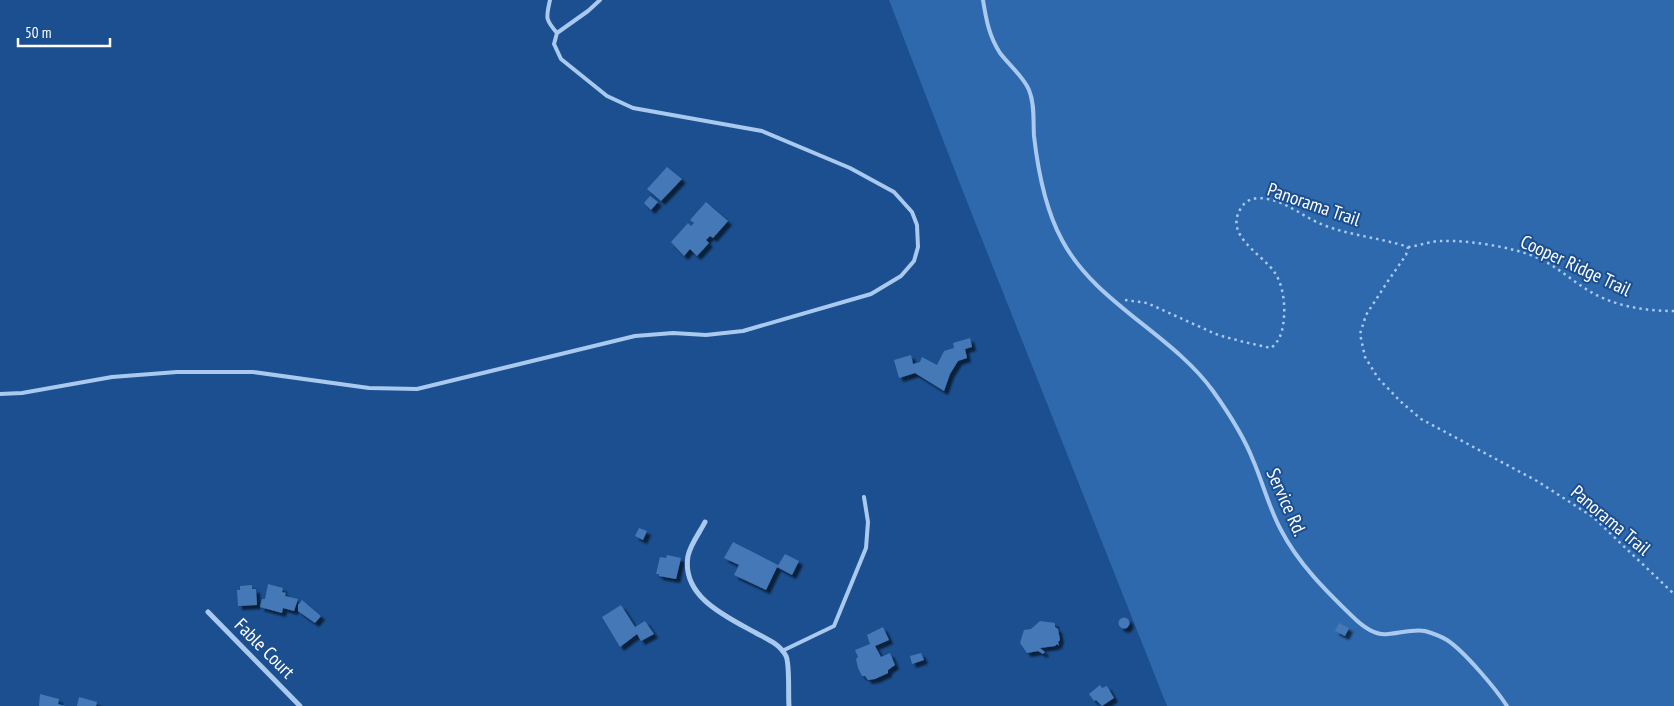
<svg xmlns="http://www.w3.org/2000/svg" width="1674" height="706" font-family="'PT Sans Narrow',sans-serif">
	<defs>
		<filter id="shadow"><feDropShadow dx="4" dy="4" stdDeviation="1" flood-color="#0009"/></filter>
	</defs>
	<rect width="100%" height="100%" fill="#1b4f8f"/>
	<path fill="#2e69ad" d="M 889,0 L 1674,0 L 1674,706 L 1167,706 L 960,184 Z"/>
	<path fill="#4478b7" filter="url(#shadow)" d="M 667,167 L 682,179 L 661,201 L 647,189 Z
		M 650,196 L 658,202 L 651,210 L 644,203 Z
		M 706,202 L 728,221 L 713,238 L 710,236 L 706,240 L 709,243 L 697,256 L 690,249 L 684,256 L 671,242 L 688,223 L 691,226 L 694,223 L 690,220 Z
		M 970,338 L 972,347 L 965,349 L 967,358 L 958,361 L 950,374 L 944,391 L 915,373 L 899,378 L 894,360 L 911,355 L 913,364 L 920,362 L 922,357 L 937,365 L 944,351 L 954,348 L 953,343 Z
		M 639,528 L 647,531 L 643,540 L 635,536 Z
		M 733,542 L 778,565 L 766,590 L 734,575 L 739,565 L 724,558 Z
		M 785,554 L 799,561 L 792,575 L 777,567 Z
		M 667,555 L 681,558 L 676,579 L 659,576 L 659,574 L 656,574 L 660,557 L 666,558 Z
		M 268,584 L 283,588 L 282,592 L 286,593 L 285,596 L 298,599 L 294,611 L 283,608 L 282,613 L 260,607 L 262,599 L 265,599 Z
		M 252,585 L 252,589 L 256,589 L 257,605 L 238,606 L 237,590 L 240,590 L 240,586 Z
		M 302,600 L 321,616 L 315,623 L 298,611 L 298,605 Z
		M 621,605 L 635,627 L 645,621 L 654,634 L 641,641 L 637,634 L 620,647 L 602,617 Z
		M1118.5 623a5.5 5.5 0 1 1 11 0a5.5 5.5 0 1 1-11 0Z
		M 1040,621 L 1055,623 L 1055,627 L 1058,629 L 1060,640 L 1058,642 L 1059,646 L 1057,644 L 1055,646 L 1040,648 L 1045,652 L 1043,654 L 1038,651 L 1027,653 L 1020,643 L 1024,630 L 1031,629 Z
		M 1339,623 L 1349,628 L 1345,636 L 1335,631 Z
		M 883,627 L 889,640 L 875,646 L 881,657 L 890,653 L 895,665 L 888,670 L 888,673 L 875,679 L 868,680 L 865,676 L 862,676 L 858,668 L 856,659 L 858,657 L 855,650 L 870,644 L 867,635 Z
		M 921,653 L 924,660 L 912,664 L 910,656 Z
		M 1100,685 L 1102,688 L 1107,686 L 1114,698 L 1102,706 L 1096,700 L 1094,701 L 1089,694 Z
		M 40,694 L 59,699 L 58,704 L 65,706 L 39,706 Z
		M 79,697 L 97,702 L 96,706 L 77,706 Z"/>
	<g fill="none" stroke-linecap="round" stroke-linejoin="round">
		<path stroke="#a9c9ee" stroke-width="2.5" stroke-dasharray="2.5 4" stroke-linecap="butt" d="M 1408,247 C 1419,246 1430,241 1441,241 C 1469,240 1513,247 1538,258 C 1556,266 1570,279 1586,289 C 1612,306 1644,311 1674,311
			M 1125,300 L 1147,303 L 1218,335 L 1244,342 L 1271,348 C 1281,340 1283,329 1284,317 C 1285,303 1283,285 1275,273 C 1263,254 1223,236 1241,208 C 1247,198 1257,197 1268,199 C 1289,203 1306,219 1326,226 C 1353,236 1381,238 1408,247 L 1406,255 L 1388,281 L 1366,315 L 1360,334 L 1365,357 L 1378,378 L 1400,401 L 1421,419 L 1537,481 L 1593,517 L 1674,594"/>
		<path stroke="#a9c9ee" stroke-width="4" d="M 983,0 C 986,19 989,36 1000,53 C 1009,65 1023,76 1029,90 C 1035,104 1033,121 1034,136 C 1038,171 1045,209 1062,240 C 1095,303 1172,334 1213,391 C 1228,412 1244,437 1253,460 C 1263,483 1269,508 1281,530 C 1298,563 1325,590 1352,616 C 1361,625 1375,636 1388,634 C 1401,633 1413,629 1425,631 C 1432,633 1442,637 1447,640 C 1464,651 1496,689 1507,706
			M 557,33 L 588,11 L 600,0
			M 0,394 L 22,393 L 112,377 L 177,372 L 253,372 L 369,388 L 417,389 L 635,336 L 673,333 L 706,335 L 743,331 L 871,294 L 901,276 L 914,261 L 918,247 L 917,225 L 912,212 L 894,192 L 850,168 L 762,131 L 633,108 L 607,96 L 561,59 L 554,44 L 557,33 C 545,19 546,18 550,0
			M 782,651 L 834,626 L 866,548 L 868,522 L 864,497"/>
		<path stroke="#a9c9ee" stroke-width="5" d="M 705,522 C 700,532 690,545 688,556 C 681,597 727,617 756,633 C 767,639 780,644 786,656 C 790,664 788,696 789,706
			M 208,612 L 300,706"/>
	</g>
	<g text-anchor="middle" stroke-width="4" stroke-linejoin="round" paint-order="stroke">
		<g font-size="19" fill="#fff" stroke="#1b4f8f">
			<text transform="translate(1314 204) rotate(19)" y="7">Panorama Trail</text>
			<text transform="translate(1576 265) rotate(25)" y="7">Cooper Ridge Trail</text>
			<text transform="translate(1287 502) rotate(66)" y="7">Service Rd.</text>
			<text transform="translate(1611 520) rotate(40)" y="7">Panorama Trail</text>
			<text transform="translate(265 648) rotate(45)" y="7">Fable Court</text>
		</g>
	</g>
	<path d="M18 38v8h92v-8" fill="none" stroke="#ffffff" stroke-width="2.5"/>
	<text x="25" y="38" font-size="15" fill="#ffffff" stroke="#1b4f8f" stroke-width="4" paint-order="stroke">50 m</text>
</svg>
